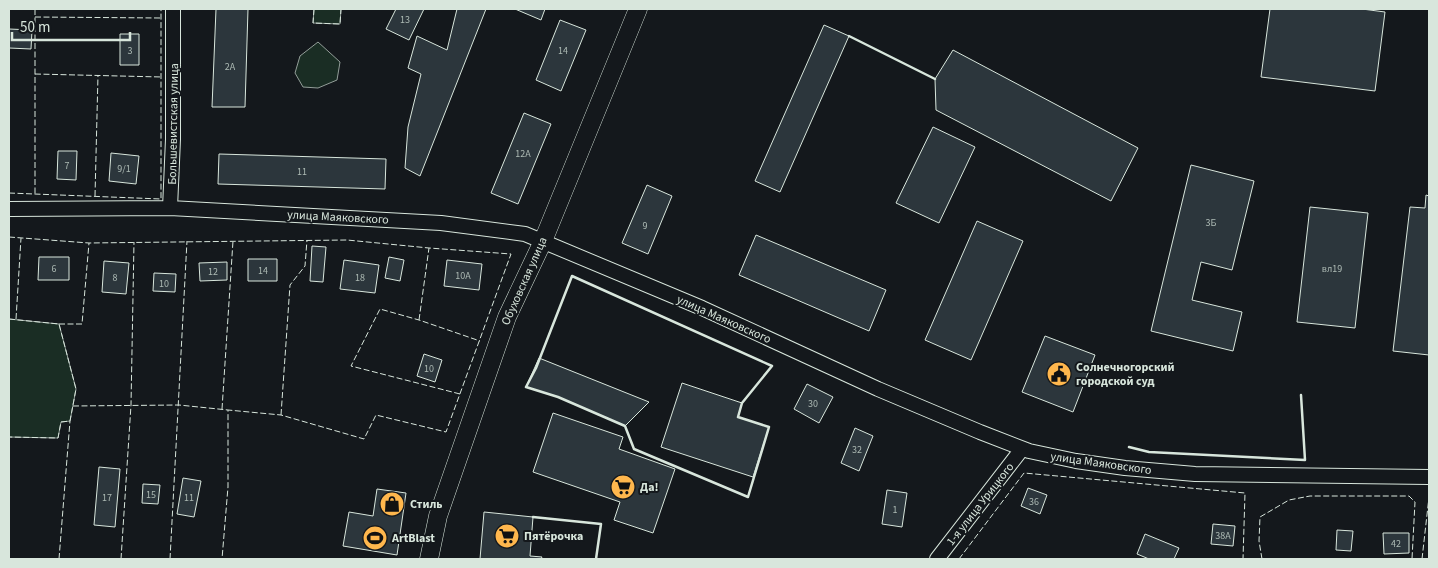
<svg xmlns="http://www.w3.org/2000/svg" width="1438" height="568" font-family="'Source Sans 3',sans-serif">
	<rect width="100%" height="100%" fill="#14181c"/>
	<path fill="#1a2d24" stroke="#939e99" d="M 314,9 L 341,9 L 340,24 L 313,23 Z
		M 318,42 L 340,62 L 337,80 L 318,88 L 303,87 L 295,73 L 300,56 Z
		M 9,319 L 59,324 L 76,389 L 70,421 L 61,422 L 58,438 L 9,437 Z"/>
	<path fill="#2c363c" stroke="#d8e6dc" d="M 216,9 L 248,9 L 245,107 L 212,107 Z
		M 396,9 L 424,9 L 409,40 L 386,29 Z
		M 457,9 L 486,9 L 420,176 L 405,168 L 408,127 L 421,74 L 408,68 L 417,36 L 447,50 Z
		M 515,9 L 545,9 L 541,20 Z
		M 1270,9 L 1362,9 L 1385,12 L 1375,91 L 1261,77 Z
		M 560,20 L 586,30 L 561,91 L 536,80 Z
		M 824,25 L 849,36 L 780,192 L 755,181 Z
		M 9,29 L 32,30 L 31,49 L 9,48 Z
		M 120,34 L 139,34 L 139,65 L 120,65 Z
		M 953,50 L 1138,148 L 1111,201 L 936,110 L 935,79 Z
		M 524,113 L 551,124 L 518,204 L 491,193 Z
		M 933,127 L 975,147 L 939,223 L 896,203 Z
		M 58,151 L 77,151 L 76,180 L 57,179 Z
		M 111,153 L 139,156 L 136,184 L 109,181 Z
		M 219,154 L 386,159 L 385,189 L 218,184 Z
		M 1191,165 L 1254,181 L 1232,270 L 1201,262 L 1192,300 L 1242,312 L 1233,351 L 1151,331 Z
		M 647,185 L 672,196 L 648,254 L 622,243 Z
		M 1426,195 L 1429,196 L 1429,355 L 1393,351 L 1410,207 L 1425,208 Z
		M 1310,207 L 1368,213 L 1355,328 L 1297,322 Z
		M 977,221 L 1023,241 L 971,360 L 925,340 Z
		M 756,235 L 886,290 L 869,331 L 739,275 Z
		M 312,246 L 326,247 L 323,282 L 310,281 Z
		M 39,257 L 69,257 L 69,280 L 38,280 Z
		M 389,257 L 404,260 L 400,281 L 385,278 Z
		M 248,259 L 277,259 L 277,281 L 248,281 Z
		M 344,260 L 379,265 L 375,293 L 340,289 Z
		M 447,260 L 482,264 L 479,290 L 444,286 Z
		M 104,261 L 129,263 L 126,294 L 102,292 Z
		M 227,262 L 227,280 L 200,281 L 199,263 Z
		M 154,273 L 176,274 L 175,292 L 153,291 Z
		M 1045,336 L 1095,355 L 1073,412 L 1022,392 Z
		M 424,354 L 442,360 L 435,382 L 417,376 Z
		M 539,358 L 649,402 L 625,426 L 558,397 L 526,387 Z
		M 682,383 L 742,403 L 738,417 L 769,427 L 753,477 L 661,447 Z
		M 807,384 L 833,397 L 819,423 L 794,409 Z
		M 553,413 L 623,437 L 619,449 L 675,469 L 653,533 L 614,520 L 620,502 L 533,472 Z
		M 855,428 L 873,436 L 859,471 L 841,463 Z
		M 99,467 L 120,469 L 115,527 L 94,525 Z
		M 183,478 L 201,481 L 194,517 L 177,514 Z
		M 143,484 L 160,485 L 158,504 L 142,503 Z
		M 1028,488 L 1047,495 L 1040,514 L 1021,506 Z
		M 377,489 L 406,493 L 397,555 L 343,546 L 349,512 L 373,516 Z
		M 887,490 L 907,493 L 902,527 L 882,524 Z
		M 484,512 L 533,517 L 530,556 L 542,557 L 541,559 L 480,559 Z
		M 1213,524 L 1235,526 L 1233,546 L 1211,544 Z
		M 1337,530 L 1353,531 L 1351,551 L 1336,550 Z
		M 1383,533 L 1409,533 L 1409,553 L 1384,554 Z
		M 1145,534 L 1179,548 L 1174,559 L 1149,559 L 1137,554 Z"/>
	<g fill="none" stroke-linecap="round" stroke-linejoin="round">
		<defs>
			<path id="minor" d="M 170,208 L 173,139 L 173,9
				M 9,209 L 170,208 L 441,223 L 525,234 L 702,308 L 878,389 L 980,432 L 1029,451 L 1076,461 L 1125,468 L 1195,474 L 1429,477
				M 937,559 L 1022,449"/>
			<path id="tertiary" d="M 429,559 L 438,516 L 507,317 L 543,241 L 638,9"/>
		</defs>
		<use href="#minor" stroke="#d8e6dc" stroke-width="16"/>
		<use href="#tertiary" stroke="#d8e6dc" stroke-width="19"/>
		<use href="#minor" stroke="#14181c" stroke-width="14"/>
		<use href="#tertiary" stroke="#14181c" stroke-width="18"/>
		<path stroke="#d8e6dc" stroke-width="1" stroke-dasharray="6 2.5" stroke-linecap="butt" d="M 35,9 L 35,194
			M 314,9 L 313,23 L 340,24 L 341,9
			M 35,17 L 161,18
			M 35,74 L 162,77
			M 9,193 L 161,199 L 161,9
			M 95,196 L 98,75
			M 9,237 L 89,243 L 347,240 L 429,248 L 511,254 L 446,432 L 376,415 L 364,439 L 281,415 L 228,410 L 228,487 L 222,559
			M 9,319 L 59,324 L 76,389 L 70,421 L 61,422 L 58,438 L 9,437
			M 16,319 L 21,238
			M 419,320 L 429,248
			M 59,324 L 82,324 L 89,243
			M 460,394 L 351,366 L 380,309 L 419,320 L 480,341
			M 73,406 L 179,405 L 228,410
			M 222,409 L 233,241
			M 281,415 L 290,285 L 305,266 L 307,240
			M 59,559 L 70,421
			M 121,559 L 131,405 L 134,242
			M 170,559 L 187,241
			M 959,559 L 1024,473 L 1245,493 L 1243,559
			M 1262,559 L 1259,541 L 1260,517 L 1289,500 L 1310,496 L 1409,496 L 1415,502 L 1412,559
			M 1422,559 L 1429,497"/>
		<path stroke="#d8e6dc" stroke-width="2.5" d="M 849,36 L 935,79
			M 572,276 L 772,366 L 742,403 L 738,417 L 769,427 L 748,497 L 634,449 L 625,426 L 558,397 L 526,387 L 536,368 Z
			M 1129,447 L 1149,452 L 1305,460 L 1301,395
			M 533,517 L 601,524 L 596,559"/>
	</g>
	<defs>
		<symbol id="civic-disc" viewBox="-11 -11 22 22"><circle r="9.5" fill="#ffb74d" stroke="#14181c"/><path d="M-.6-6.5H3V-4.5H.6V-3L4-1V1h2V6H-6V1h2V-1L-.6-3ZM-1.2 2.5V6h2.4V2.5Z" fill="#111"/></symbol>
		<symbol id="supermarket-disc" viewBox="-11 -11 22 22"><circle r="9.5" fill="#ffb74d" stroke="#14181c"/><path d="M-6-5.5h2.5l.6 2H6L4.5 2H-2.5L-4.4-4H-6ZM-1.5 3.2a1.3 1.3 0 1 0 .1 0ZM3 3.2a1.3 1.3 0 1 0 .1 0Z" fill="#111"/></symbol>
		<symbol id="shop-disc" viewBox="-11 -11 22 22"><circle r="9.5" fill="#ffb74d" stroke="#14181c"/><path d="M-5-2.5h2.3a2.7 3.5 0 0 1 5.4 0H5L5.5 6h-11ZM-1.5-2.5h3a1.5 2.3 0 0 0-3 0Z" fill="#111"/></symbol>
		<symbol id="stadium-disc" viewBox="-11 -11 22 22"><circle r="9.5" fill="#ffb74d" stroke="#14181c"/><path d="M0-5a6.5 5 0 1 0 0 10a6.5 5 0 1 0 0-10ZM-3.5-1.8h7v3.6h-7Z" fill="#111"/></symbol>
	</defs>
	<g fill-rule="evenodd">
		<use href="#civic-disc" x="1045" y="360" width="28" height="28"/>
		<use href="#supermarket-disc" x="609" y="473" width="28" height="28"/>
		<use href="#shop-disc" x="378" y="490" width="28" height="28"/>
		<use href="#supermarket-disc" x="493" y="522" width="28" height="28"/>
		<use href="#stadium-disc" x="361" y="524" width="28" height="28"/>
	</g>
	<g text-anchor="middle" stroke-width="4" stroke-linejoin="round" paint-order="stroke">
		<g font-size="10" fill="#adbab4">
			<text x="405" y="23">13</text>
			<text x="130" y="54">3</text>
			<text x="563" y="54">14</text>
			<text x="230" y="70">2А</text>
			<text x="523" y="157">12А</text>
			<text x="67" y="169">7</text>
			<text x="124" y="172">9/1</text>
			<text x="302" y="175">11</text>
			<text x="1211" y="226">3Б</text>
			<text x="645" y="229">9</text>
			<text x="54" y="272">6</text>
			<text x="1332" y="272">вл19</text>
			<text x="263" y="274">14</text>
			<text x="213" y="275">12</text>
			<text x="463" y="279">10А</text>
			<text x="115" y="281">8</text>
			<text x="360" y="281">18</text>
			<text x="164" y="287">10</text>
			<text x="429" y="372">10</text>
			<text x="813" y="407">30</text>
			<text x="857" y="453">32</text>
			<text x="151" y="498">15</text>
			<text x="107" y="501">17</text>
			<text x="189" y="501">11</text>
			<text x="1034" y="505">36</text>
			<text x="895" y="513">1</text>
			<text x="1223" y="539">38А</text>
			<text x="1396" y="547">42</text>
		</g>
		<g font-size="12" fill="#d8e6dc" stroke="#14181c">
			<text transform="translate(173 124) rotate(-89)" y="4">Большевистская улица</text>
			<text transform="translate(338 217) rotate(3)" y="4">улица Маяковского</text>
			<text transform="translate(524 281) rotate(-66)" y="4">Обуховская улица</text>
			<text transform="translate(724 319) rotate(24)" y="4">улица Маяковского</text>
			<text transform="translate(1101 463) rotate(8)" y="4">улица Маяковского</text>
			<text transform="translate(980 504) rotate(-52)" y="4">1-я улица Урицкого</text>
		</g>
		<g font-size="12" font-weight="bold" fill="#d8e6dc" stroke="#14181c" text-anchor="start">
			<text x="1076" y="371">Солнечногорский<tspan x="1076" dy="14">городской суд</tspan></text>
			<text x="640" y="491">Да!</text>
			<text x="410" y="508">Стиль</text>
			<text x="524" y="540">Пятёрочка</text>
			<text x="392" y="542">ArtBlast</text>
		</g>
	</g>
	<rect width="1438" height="568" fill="none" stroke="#d8e6dc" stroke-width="20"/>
	<path d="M12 32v8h118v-8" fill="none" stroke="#d8e6dc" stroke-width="2.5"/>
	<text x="20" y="32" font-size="15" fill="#d8e6dc" stroke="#14181c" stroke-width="4" paint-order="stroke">50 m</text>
</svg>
